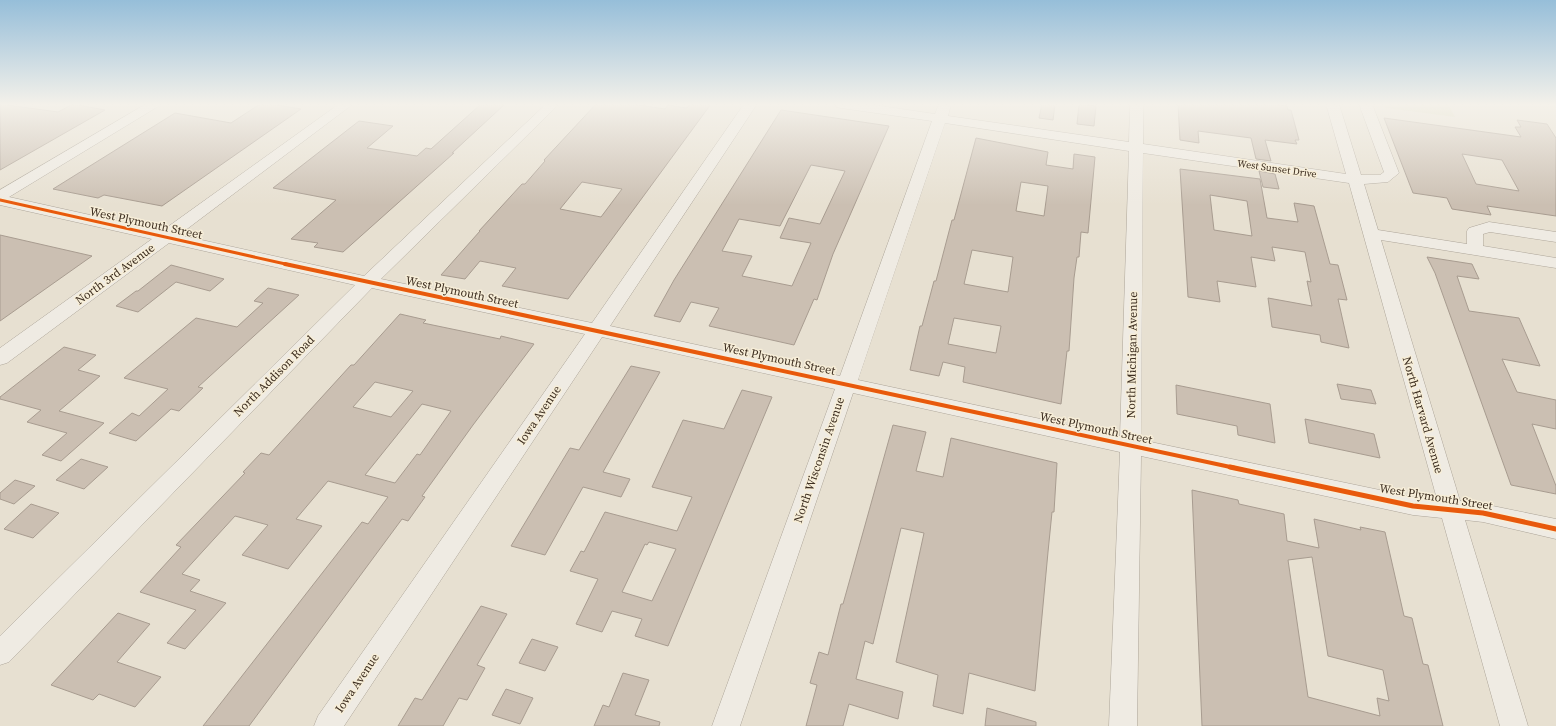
<svg xmlns="http://www.w3.org/2000/svg" width="1556" height="726" font-family="'Source Serif 4',serif">
	<rect width="100%" height="100%" fill="#e7e0d1"/>
	<path fill="#d6d7b3" d="M 1384,104 L 1448,104 L 1455,117 L 1386,108 Z"/>
	<path fill="#cbbfb2" stroke="#a89c90" fill-rule="evenodd" d="M 0,104 L 58,112 L 73,104 L 105,110 L 0,170 Z
		M 260,104 L 271,104 L 301,109 L 162,206 L 104,195 L 98,198 L 53,189 L 175,113 L 231,123 Z
		M 481,104 L 505,104 L 452,153 L 454,153 L 343,252 L 314,247 L 318,243 L 291,239 L 336,200 L 273,188 L 359,121 L 393,126 L 367,148 L 417,156 L 426,148 L 431,149 Z
		M 596,104 L 632,104 L 665,109 L 668,105 L 687,108 L 690,104 L 711,104 L 568,299 L 502,286 L 516,268 L 480,261 L 465,279 L 441,275 L 480,231 L 479,231 L 522,184 L 525,184 L 545,161 L 544,160 ZM 582,182 L 622,189 L 601,217 L 560,209 Z
		M 1042,104 L 1055,104 L 1053,120 L 1039,118 Z
		M 1079,104 L 1096,106 L 1094,126 L 1077,124 Z
		M 1178,104 L 1273,104 L 1287,106 L 1288,110 L 1291,110 L 1299,140 L 1295,140 L 1297,144 L 1265,140 L 1271,161 L 1256,159 L 1251,138 L 1198,131 L 1199,143 L 1180,140 Z
		M 781,110 L 889,126 L 833,254 L 817,300 L 814,299 L 794,345 L 709,326 L 719,308 L 691,302 L 680,322 L 654,316 L 674,280 ZM 811,165 L 845,171 L 820,224 L 789,218 L 780,238 L 811,243 L 792,286 L 742,276 L 752,256 L 722,251 L 739,219 L 780,226 Z
		M 1384,118 L 1521,137 L 1515,127 L 1521,127 L 1517,120 L 1547,124 L 1556,138 L 1556,216 L 1487,206 L 1491,215 L 1452,209 L 1447,198 L 1413,193 ZM 1462,154 L 1502,160 L 1519,191 L 1476,184 Z
		M 976,138 L 1048,152 L 1046,165 L 1073,169 L 1074,154 L 1095,157 L 1088,233 L 1081,232 L 1079,257 L 1077,257 L 1074,278 L 1069,351 L 1067,351 L 1061,404 L 963,382 L 965,367 L 943,362 L 939,376 L 910,370 L 920,326 L 922,326 L 934,281 L 936,281 L 952,220 L 954,220 ZM 1021,182 L 1048,186 L 1044,216 L 1016,211 ZM 972,250 L 1013,257 L 1008,292 L 964,284 ZM 954,318 L 1001,326 L 996,353 L 948,344 Z
		M 1180,169 L 1260,179 L 1267,218 L 1298,222 L 1294,203 L 1314,206 L 1330,264 L 1338,265 L 1347,300 L 1338,299 L 1349,348 L 1321,342 L 1320,335 L 1272,327 L 1268,298 L 1312,306 L 1307,281 L 1311,282 L 1305,252 L 1272,247 L 1275,261 L 1251,257 L 1256,287 L 1217,281 L 1220,302 L 1188,297 ZM 1210,195 L 1247,201 L 1252,236 L 1214,230 Z
		M 1259,171 L 1275,174 L 1279,189 L 1263,187 Z
		M 0,235 L 92,256 L 0,321 Z
		M 1427,257 L 1472,264 L 1479,279 L 1457,276 L 1469,311 L 1519,318 L 1540,366 L 1502,359 L 1517,392 L 1556,400 L 1556,429 L 1532,424 L 1556,486 L 1556,494 L 1511,485 L 1435,273 Z
		M 171,265 L 224,279 L 210,291 L 176,282 L 138,312 L 116,306 L 136,291 L 138,291 Z
		M 268,288 L 299,295 L 198,387 L 203,388 L 179,411 L 171,409 L 136,441 L 109,433 L 132,413 L 139,416 L 168,389 L 124,378 L 196,318 L 237,327 L 263,303 L 254,301 Z
		M 400,314 L 426,320 L 423,323 L 500,339 L 501,336 L 534,344 L 473,425 L 422,496 L 425,497 L 408,521 L 402,519 L 249,726 L 203,726 L 362,522 L 368,524 L 388,497 L 328,481 L 296,519 L 322,526 L 288,569 L 242,555 L 268,525 L 235,516 L 182,574 L 200,580 L 190,591 L 226,603 L 185,649 L 167,643 L 196,610 L 140,592 L 181,547 L 176,545 L 245,473 L 243,472 L 261,453 L 269,455 L 351,365 L 354,365 ZM 375,382 L 413,391 L 391,417 L 353,407 ZM 422,404 L 451,411 L 420,455 L 417,454 L 395,483 L 365,475 Z
		M 64,347 L 96,355 L 78,370 L 100,376 L 59,411 L 104,423 L 61,461 L 42,455 L 67,433 L 27,422 L 41,410 L 0,399 L 0,397 Z
		M 631,366 L 660,372 L 603,472 L 630,479 L 621,497 L 583,487 L 545,555 L 511,546 L 570,448 L 579,450 Z
		M 1337,384 L 1371,390 L 1376,404 L 1341,399 Z
		M 1176,385 L 1270,404 L 1275,443 L 1238,435 L 1237,426 L 1177,414 Z
		M 742,390 L 772,397 L 668,646 L 635,636 L 642,619 L 612,611 L 602,632 L 576,624 L 598,579 L 570,571 L 581,551 L 584,552 L 605,512 L 677,531 L 692,497 L 652,487 L 683,420 L 724,429 ZM 649,542 L 676,549 L 652,601 L 622,592 L 645,544 L 647,545 Z
		M 1305,419 L 1374,434 L 1380,458 L 1309,443 Z
		M 893,425 L 926,432 L 916,471 L 943,477 L 951,438 L 1057,463 L 1054,512 L 1052,512 L 1048,552 L 1035,691 L 969,673 L 963,714 L 933,706 L 938,675 L 896,662 L 924,533 L 901,528 L 873,644 L 865,641 L 856,679 L 903,692 L 898,719 L 849,704 L 843,726 L 806,726 L 817,685 L 810,683 L 819,652 L 828,655 L 841,604 L 843,604 Z
		M 81,459 L 108,467 L 84,489 L 56,480 Z
		M 15,480 L 35,486 L 14,504 L 0,499 L 0,493 Z
		M 1192,490 L 1238,500 L 1239,504 L 1284,514 L 1287,541 L 1319,548 L 1314,519 L 1361,530 L 1360,527 L 1385,532 L 1404,616 L 1412,618 L 1423,664 L 1428,665 L 1443,726 L 1202,726 ZM 1312,557 L 1328,656 L 1383,670 L 1389,701 L 1377,698 L 1380,716 L 1308,697 L 1288,560 Z
		M 31,504 L 59,513 L 33,538 L 4,529 Z
		M 481,606 L 507,614 L 477,665 L 485,668 L 467,700 L 459,698 L 443,726 L 398,726 L 415,698 L 422,700 Z
		M 118,613 L 150,624 L 117,662 L 161,677 L 135,707 L 99,694 L 93,700 L 51,685 Z
		M 532,639 L 558,647 L 545,671 L 519,663 Z
		M 623,673 L 649,680 L 635,715 L 660,722 L 659,726 L 594,726 L 603,705 L 609,707 Z
		M 506,689 L 533,698 L 520,724 L 492,715 Z
		M 987,708 L 1036,722 L 1036,726 L 985,726 Z"/>
	<g fill="none" stroke-linecap="round" stroke-linejoin="round">
		<defs>
			<path id="minor" d="M 146,104 L 162,104 L 9,197 L 162,231 L 339,104 L 353,104 L 179,235 L 364,276 L 546,104 L 559,104 L 381,279 L 592,323 L 744,104 L 757,104 L 610,326 L 840,376 L 932,121 L 841,108 L 836,107 L 835,104 L 867,104 L 935,114 L 939,104 L 951,104 L 948,116 L 1129,142 L 1130,104 L 1143,104 L 1143,144 L 1346,174 L 1326,104 L 1339,104 L 1361,175 L 1380,175 L 1384,172 L 1359,104 L 1372,104 L 1399,173 L 1388,182 L 1364,184 L 1378,230 L 1467,244 L 1467,231 L 1469,228 L 1489,222 L 1556,232 L 1556,242 L 1490,232 L 1483,234 L 1483,246 L 1556,258 L 1556,268 L 1381,240 L 1460,501 L 1483,504 L 1556,519 L 1556,539 L 1483,522 L 1465,520 L 1528,726 L 1500,726 L 1442,518 L 1413,515 L 1141,456 L 1137,726 L 1109,726 L 1120,452 L 853,393 L 740,726 L 712,726 L 835,389 L 602,337 L 344,726 L 314,726 L 318,716 L 585,334 L 372,288 L 9,662 L 0,665 L 0,636 L 355,285 L 169,243 L 7,363 L 0,365 L 0,348 L 152,239 L 0,205 L 0,190 ZM 945,123 L 1129,151 L 1120,436 L 858,380 ZM 1143,153 L 1349,183 L 1437,499 L 1413,497 L 1141,440 Z"/>
		</defs>
		<use href="#minor" stroke="#ada599" stroke-width="1"/>
		<use href="#minor" fill="#efebe3" fill-rule="evenodd"/>
		<defs>
			<path id="cycleway-far2" d="M 0,200 L 290,265"/>
			<path id="cycleway-far1" d="M 285,264 L 1235,468"/>
			<path id="cycleway" d="M 1230,467 L 1413,506 L 1483,513 L 1556,529"/>
		</defs>
		<use href="#cycleway-far2" stroke="#f7eed8" stroke-width="5"/>
		<use href="#cycleway-far1" stroke="#f7eed8" stroke-width="6"/>
		<use href="#cycleway" stroke="#f7eed8" stroke-width="8"/>
		<use href="#cycleway-far2" stroke="#e8590c" stroke-width="3"/>
		<use href="#cycleway-far1" stroke="#e8590c" stroke-width="4"/>
		<use href="#cycleway" stroke="#e8590c" stroke-width="5"/>
	</g>
	<linearGradient id="sky" x2="0" y2="1"><stop stop-color="#96bed9"/><stop offset="0.51" stop-color="#f4f1ea"/><stop offset="1" stop-color="#f4f1ea" stop-opacity="0"/></linearGradient>
	<rect width="1556" height="205" fill="url(#sky)"/>
	<g text-anchor="middle" stroke-width="3" stroke-linejoin="round" paint-order="stroke">
		<g font-size="10" fill="#3d2e20" stroke="#f7eed8">
			<text transform="translate(1277 168) rotate(8)" y="4">West Sunset Drive</text>
		</g>
		<g font-size="12" fill="#3d2e20" stroke="#f7eed8">
			<text transform="translate(146 223) rotate(12)" y="4">West Plymouth Street</text>
			<text transform="translate(115 274) rotate(-36)" y="4">North 3rd Avenue</text>
			<text transform="translate(462 292) rotate(12)" y="4">West Plymouth Street</text>
			<text transform="translate(1132 355) rotate(-89)" y="4">North Michigan Avenue</text>
			<text transform="translate(779 359) rotate(12)" y="4">West Plymouth Street</text>
			<text transform="translate(274 376) rotate(-45)" y="4">North Addison Road</text>
			<text transform="translate(539 415) rotate(-56)" y="4">Iowa Avenue</text>
			<text transform="translate(1423 415) rotate(74)" y="4">North Harvard Avenue</text>
			<text transform="translate(1096 428) rotate(12)" y="4">West Plymouth Street</text>
			<text transform="translate(819 460) rotate(-71)" y="4">North Wisconsin Avenue</text>
			<text transform="translate(1436 497) rotate(9)" y="4">West Plymouth Street</text>
			<text transform="translate(357 683) rotate(-56)" y="4">Iowa Avenue</text>
		</g>
	</g>
</svg>
